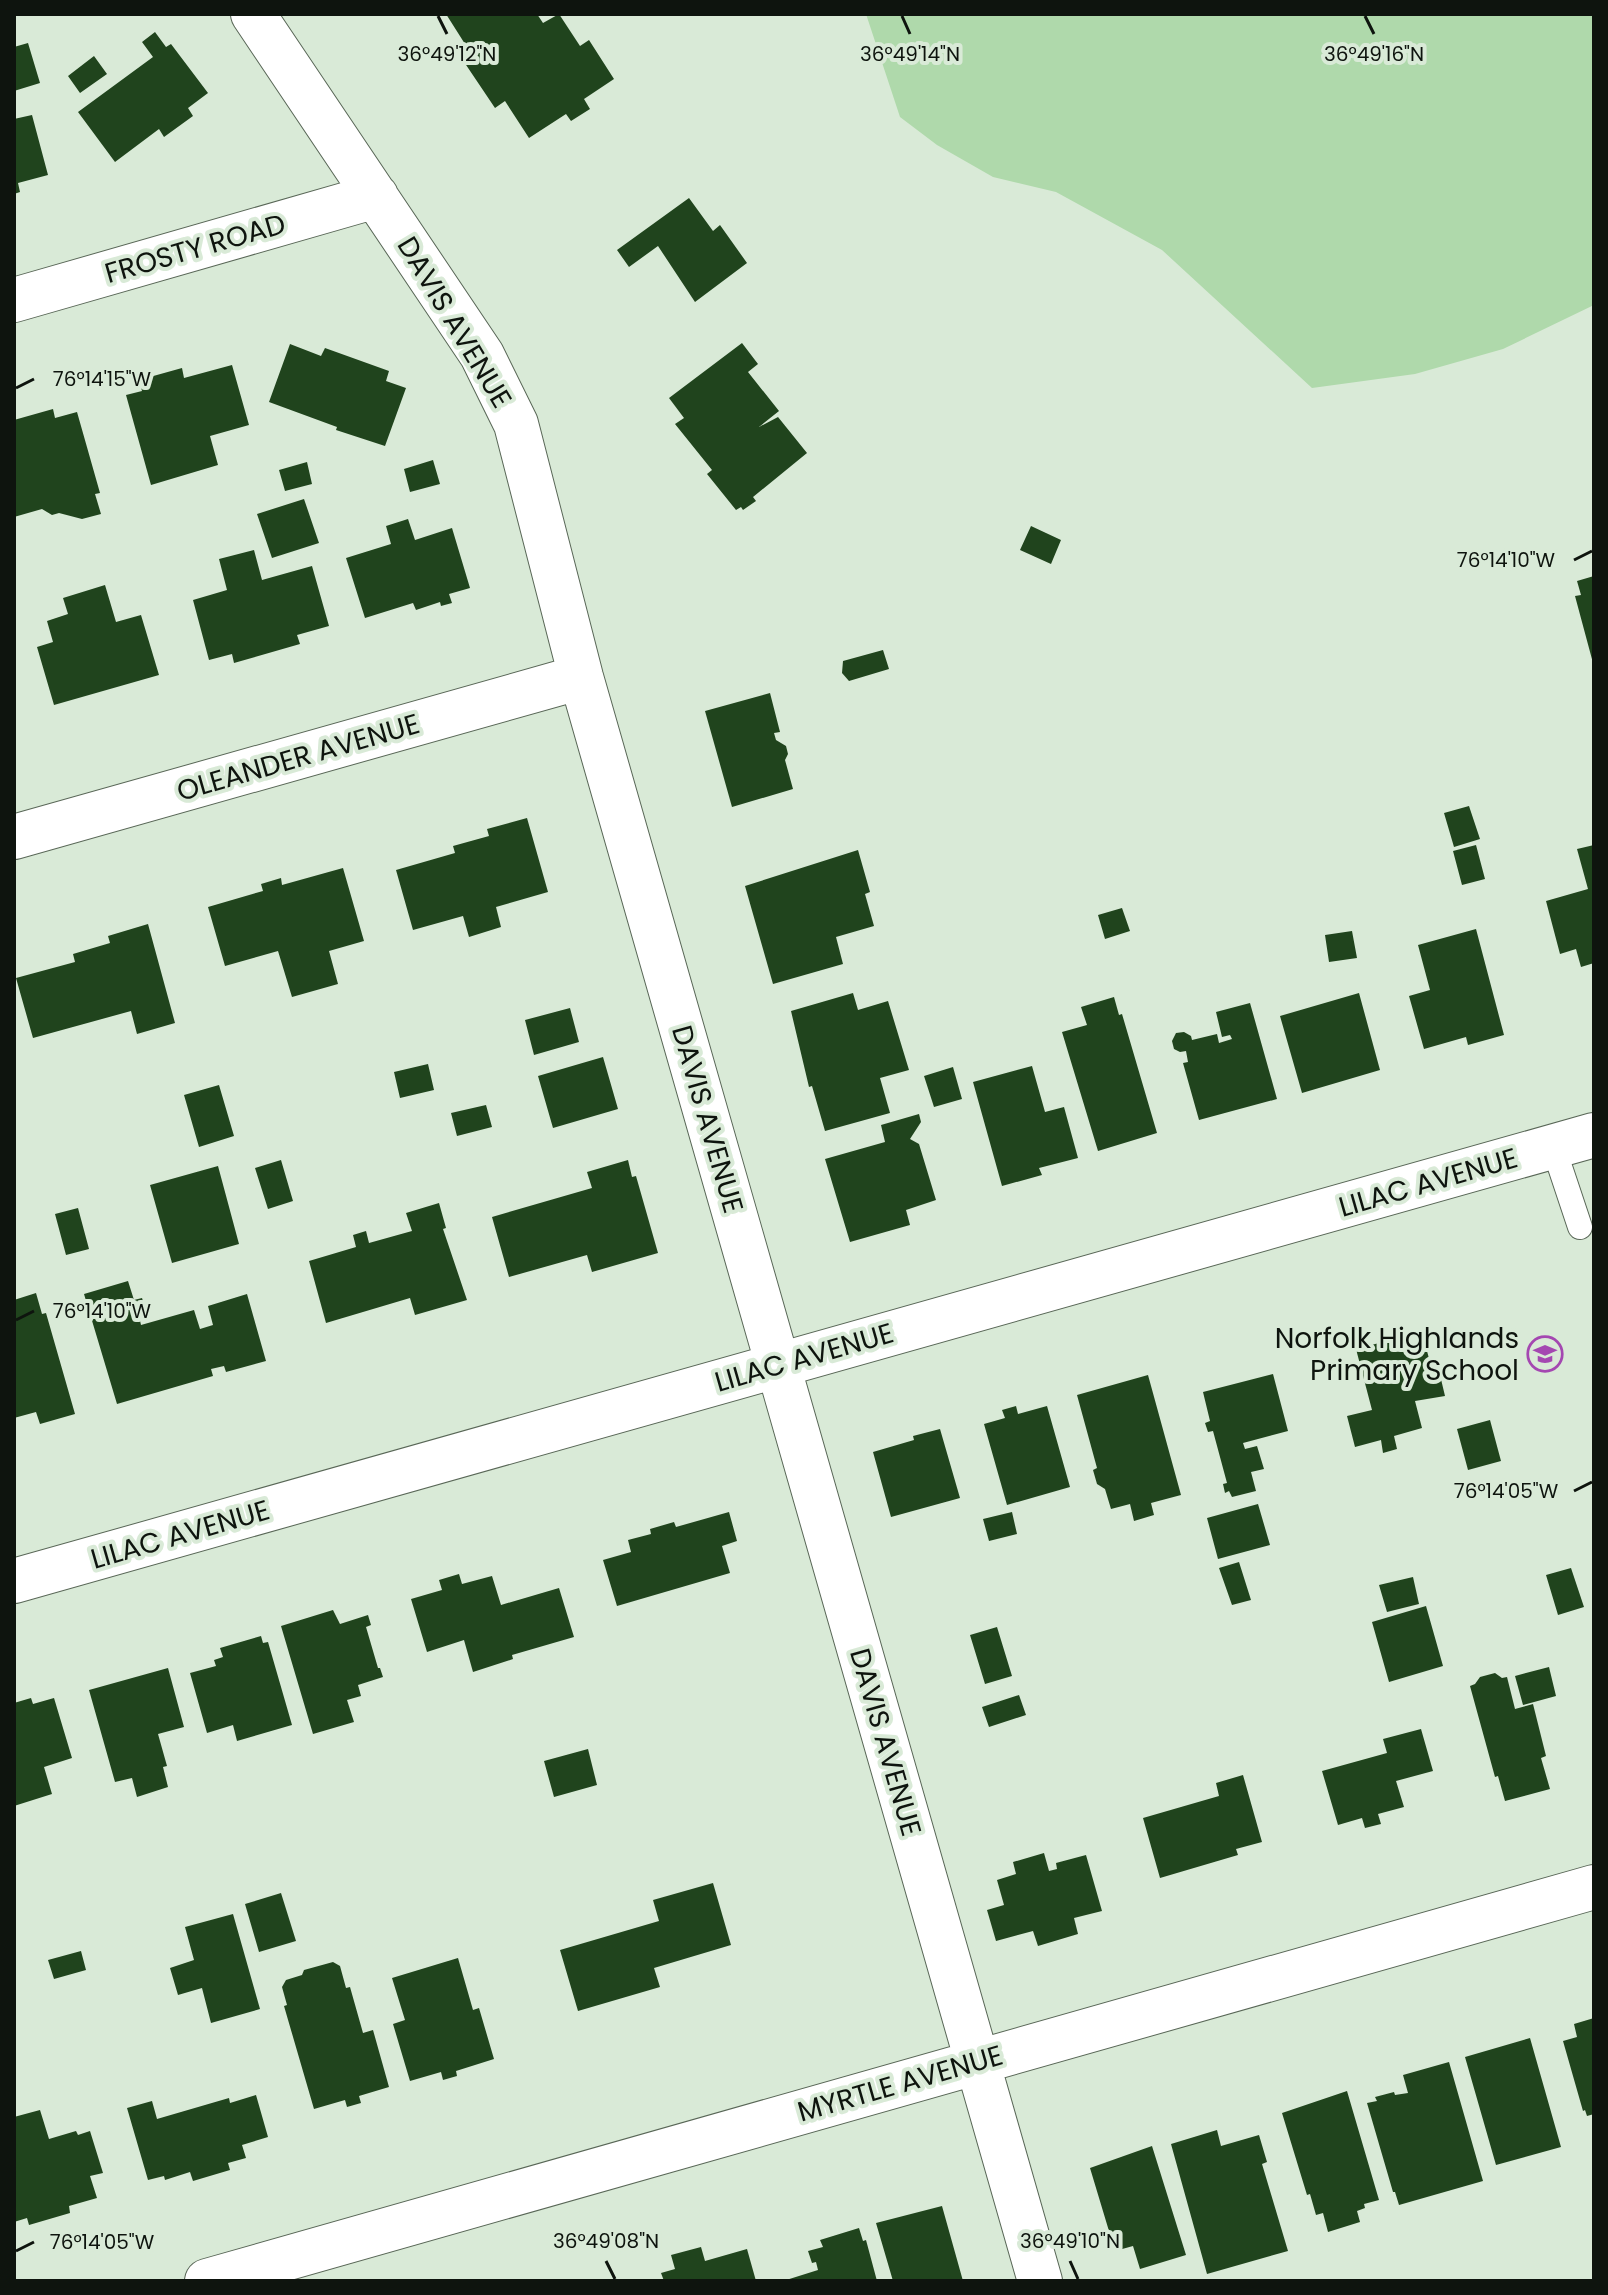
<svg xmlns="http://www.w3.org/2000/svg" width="1608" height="2295" font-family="Poppins,sans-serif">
	<rect width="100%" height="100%" fill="#d9ead7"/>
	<path fill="#afd9ab" d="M 866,14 L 1594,14 L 1594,305 L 1503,349 L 1415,374 L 1312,388 L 1162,250 L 1056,192 L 993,177 L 937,145 L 900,117 Z"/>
	<path fill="#20441d" d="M 446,14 L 537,14 L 543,23 L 559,14 L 580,46 L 589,40 L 614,79 L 584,99 L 590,109 L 571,121 L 566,114 L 529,138 L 505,101 L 495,108 L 456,50 L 465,44 Z
		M 155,32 L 166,47 L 171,44 L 208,93 L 188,108 L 193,116 L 164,137 L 159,129 L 115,162 L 78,112 L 153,57 L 142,42 Z
		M 28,43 L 40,83 L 14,91 L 14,47 Z
		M 94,56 L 107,74 L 80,93 L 68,76 Z
		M 32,115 L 48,175 L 18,183 L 20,192 L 14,194 L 14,119 Z
		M 689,198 L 713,231 L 720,225 L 747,263 L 695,302 L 658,246 L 629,267 L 617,250 Z
		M 742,343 L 758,364 L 748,372 L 779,411 L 759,427 L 778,417 L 807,453 L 753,497 L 756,501 L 743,510 L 741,507 L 736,510 L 707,474 L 712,470 L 675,424 L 684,418 L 669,398 Z
		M 290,344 L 321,356 L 325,348 L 389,371 L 386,381 L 406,388 L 385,446 L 336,430 L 337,427 L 269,402 Z
		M 232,365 L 249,425 L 210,436 L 218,465 L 151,485 L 126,395 L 142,391 L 139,380 L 182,368 L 184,378 Z
		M 53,409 L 55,418 L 77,412 L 100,493 L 95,494 L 101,514 L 82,519 L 59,513 L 52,515 L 42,509 L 14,517 L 14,420 Z
		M 433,460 L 440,484 L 410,492 L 404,469 Z
		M 307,462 L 312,484 L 285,491 L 279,470 Z
		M 304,499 L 319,543 L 272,558 L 257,514 Z
		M 408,519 L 415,540 L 452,528 L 470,588 L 449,594 L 452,603 L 441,606 L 440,602 L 416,610 L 413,603 L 365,618 L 346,558 L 391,544 L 386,526 Z
		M 1031,526 L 1061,540 L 1051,564 L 1020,550 Z
		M 254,550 L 262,580 L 312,566 L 329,626 L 297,635 L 300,644 L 234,663 L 232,654 L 209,660 L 193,600 L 227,590 L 219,559 Z
		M 1594,576 L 1594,663 L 1593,663 L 1575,596 L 1581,595 L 1577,581 Z
		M 105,585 L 116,622 L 141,615 L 159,675 L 54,705 L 37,647 L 53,642 L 47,621 L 68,614 L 63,598 Z
		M 883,650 L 889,669 L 849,681 L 842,673 L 843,661 Z
		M 770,693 L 780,732 L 774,733 L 776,740 L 786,746 L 788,754 L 785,760 L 793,789 L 732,807 L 705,711 Z
		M 1469,806 L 1480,839 L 1454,847 L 1444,813 Z
		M 527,818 L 548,892 L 496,907 L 501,927 L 469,937 L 463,916 L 413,930 L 396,870 L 455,853 L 453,846 L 489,836 L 487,829 Z
		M 1476,845 L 1485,879 L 1462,885 L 1453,851 Z
		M 1594,845 L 1594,963 L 1581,967 L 1576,949 L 1560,954 L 1546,901 L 1588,889 L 1577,849 Z
		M 858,850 L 870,892 L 865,894 L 874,926 L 836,937 L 843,964 L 773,984 L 745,886 Z
		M 343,868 L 364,941 L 329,951 L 338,984 L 292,997 L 278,951 L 225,966 L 208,907 L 263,891 L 261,884 L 281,878 L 282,885 Z
		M 1122,908 L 1130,931 L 1105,939 L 1098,915 Z
		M 148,924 L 175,1023 L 137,1034 L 131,1011 L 33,1038 L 16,978 L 75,962 L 73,954 L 110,943 L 108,936 Z
		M 1476,929 L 1504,1035 L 1468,1045 L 1466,1037 L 1424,1049 L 1409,996 L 1430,990 L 1418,945 Z
		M 1352,931 L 1357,958 L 1329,962 L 1325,935 Z
		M 853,993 L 858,1010 L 888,1001 L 909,1070 L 880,1078 L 890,1113 L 825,1131 L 812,1086 L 809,1087 L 791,1011 Z
		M 1359,993 L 1380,1070 L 1302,1093 L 1280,1016 Z
		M 1114,997 L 1119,1015 L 1122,1014 L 1157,1133 L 1098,1151 L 1062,1032 L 1087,1025 L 1081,1007 Z
		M 1250,1003 L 1277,1099 L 1199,1120 L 1183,1063 L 1188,1062 L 1186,1051 L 1180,1052 L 1174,1049 L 1172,1041 L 1176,1033 L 1184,1032 L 1191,1036 L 1192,1040 L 1217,1034 L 1219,1043 L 1232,1039 L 1230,1035 L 1222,1037 L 1216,1012 Z
		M 570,1008 L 579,1042 L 534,1055 L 525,1020 Z
		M 603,1057 L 618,1109 L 553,1128 L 538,1076 Z
		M 428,1064 L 434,1090 L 400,1098 L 394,1072 Z
		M 1032,1066 L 1045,1112 L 1064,1107 L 1078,1158 L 1039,1168 L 1042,1175 L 1002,1186 L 973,1082 Z
		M 953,1067 L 962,1099 L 934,1107 L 924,1076 Z
		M 219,1085 L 234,1136 L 199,1147 L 184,1095 Z
		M 486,1105 L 492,1127 L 457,1136 L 451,1113 Z
		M 919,1114 L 921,1122 L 910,1139 L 919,1144 L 936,1200 L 906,1210 L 910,1225 L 850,1242 L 825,1159 L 885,1142 L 881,1125 Z
		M 281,1160 L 293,1201 L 268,1209 L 255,1168 Z
		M 628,1160 L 632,1177 L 636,1176 L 658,1253 L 592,1272 L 587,1255 L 509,1277 L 492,1217 L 592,1188 L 587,1172 Z
		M 218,1166 L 239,1244 L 172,1263 L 150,1185 Z
		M 439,1203 L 446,1228 L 443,1229 L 467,1300 L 415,1315 L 410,1298 L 326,1323 L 309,1261 L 356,1247 L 353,1235 L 366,1231 L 369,1243 L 412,1231 L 406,1213 Z
		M 78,1208 L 89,1249 L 66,1255 L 55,1214 Z
		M 128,1281 L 134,1300 L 142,1298 L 147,1314 L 139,1316 L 141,1325 L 194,1310 L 200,1329 L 213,1325 L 208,1306 L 247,1294 L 266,1361 L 226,1372 L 224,1366 L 211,1369 L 213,1376 L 117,1404 L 84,1294 Z
		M 36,1293 L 42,1314 L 46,1313 L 75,1414 L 40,1424 L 36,1412 L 14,1418 L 14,1300 Z
		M 1402,1337 L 1404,1346 L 1424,1340 L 1434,1377 L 1440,1375 L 1445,1396 L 1415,1401 L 1422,1428 L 1394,1436 L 1397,1449 L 1383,1453 L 1381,1440 L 1355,1447 L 1347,1416 L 1372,1410 L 1356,1349 Z
		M 1273,1374 L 1288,1431 L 1243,1443 L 1245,1449 L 1257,1446 L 1264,1469 L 1251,1472 L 1256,1491 L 1232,1497 L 1229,1491 L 1225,1493 L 1223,1484 L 1227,1483 L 1213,1431 L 1208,1432 L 1205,1423 L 1210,1421 L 1203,1392 Z
		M 1148,1375 L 1181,1495 L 1151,1503 L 1154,1515 L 1134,1521 L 1130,1504 L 1111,1509 L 1105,1489 L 1097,1484 L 1093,1470 L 1097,1468 L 1077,1395 Z
		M 1016,1406 L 1018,1414 L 1047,1406 L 1070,1487 L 1007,1505 L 984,1424 L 1005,1418 L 1002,1410 Z
		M 1490,1420 L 1501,1461 L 1468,1470 L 1457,1429 Z
		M 940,1429 L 960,1498 L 891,1517 L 873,1452 L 914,1440 L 913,1436 Z
		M 1258,1504 L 1270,1545 L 1218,1559 L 1207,1518 Z
		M 729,1512 L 737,1541 L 722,1546 L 730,1573 L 617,1606 L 603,1560 L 631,1552 L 628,1540 L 651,1534 L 650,1529 L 674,1522 L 676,1527 Z
		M 1012,1512 L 1017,1534 L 989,1541 L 983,1519 Z
		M 1239,1562 L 1251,1600 L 1232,1605 L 1219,1568 Z
		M 1571,1568 L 1584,1607 L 1558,1615 L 1546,1575 Z
		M 459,1574 L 462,1584 L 492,1576 L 501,1605 L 559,1588 L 574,1637 L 512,1655 L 513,1659 L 473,1672 L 464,1640 L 427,1652 L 411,1599 L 442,1590 L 439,1580 Z
		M 1413,1577 L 1419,1604 L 1387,1612 L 1379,1585 Z
		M 1426,1606 L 1443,1666 L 1389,1682 L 1372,1622 Z
		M 333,1610 L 340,1624 L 368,1615 L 371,1625 L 366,1627 L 378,1668 L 380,1668 L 383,1677 L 358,1685 L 361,1696 L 347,1700 L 354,1722 L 313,1734 L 281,1626 Z
		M 997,1627 L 1012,1676 L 985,1684 L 970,1635 Z
		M 261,1636 L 263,1643 L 268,1642 L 292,1725 L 237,1741 L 233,1725 L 207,1733 L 190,1673 L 216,1666 L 214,1660 L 223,1657 L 220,1648 Z
		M 1549,1667 L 1556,1696 L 1523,1705 L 1515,1676 Z
		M 168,1668 L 184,1727 L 158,1734 L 167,1766 L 163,1767 L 168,1787 L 137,1797 L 132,1778 L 115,1782 L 89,1690 Z
		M 1495,1673 L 1502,1678 L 1507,1677 L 1515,1709 L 1533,1704 L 1546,1756 L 1541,1758 L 1550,1789 L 1505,1801 L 1498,1776 L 1495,1777 L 1470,1686 L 1475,1684 L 1480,1677 Z
		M 1019,1695 L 1026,1715 L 989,1727 L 982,1707 Z
		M 31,1698 L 33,1704 L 54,1698 L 72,1758 L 44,1767 L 52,1794 L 14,1806 L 14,1703 Z
		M 1421,1729 L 1433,1771 L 1396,1781 L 1404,1807 L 1378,1814 L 1381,1824 L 1365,1828 L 1362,1818 L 1338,1825 L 1322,1771 L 1387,1753 L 1383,1739 Z
		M 588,1749 L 597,1785 L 554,1797 L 544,1761 Z
		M 1243,1775 L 1262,1842 L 1236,1849 L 1238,1855 L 1160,1878 L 1143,1818 L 1219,1796 L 1216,1783 Z
		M 1044,1853 L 1049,1871 L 1057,1869 L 1056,1863 L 1086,1855 L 1102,1911 L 1074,1918 L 1078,1934 L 1038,1946 L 1033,1931 L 996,1941 L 987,1910 L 1004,1905 L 997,1880 L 1016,1874 L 1013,1862 Z
		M 713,1883 L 731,1945 L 654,1968 L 660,1987 L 578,2011 L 560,1950 L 659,1921 L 653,1900 Z
		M 281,1893 L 296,1941 L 259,1952 L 245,1904 Z
		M 233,1914 L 260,2009 L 211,2023 L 202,1988 L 178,1995 L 170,1968 L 194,1960 L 185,1927 Z
		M 81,1951 L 86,1970 L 54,1979 L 48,1960 Z
		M 458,1958 L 473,2010 L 479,2008 L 494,2059 L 456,2071 L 457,2076 L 443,2080 L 441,2072 L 410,2081 L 393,2024 L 405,2020 L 392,1978 Z
		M 333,1962 L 340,1966 L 346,1988 L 350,1987 L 363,2033 L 373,2030 L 389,2087 L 359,2096 L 361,2103 L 347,2107 L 345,2100 L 314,2109 L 284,2006 L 287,2005 L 282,1987 L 286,1980 L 302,1975 L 304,1970 Z
		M 1594,2018 L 1594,2114 L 1587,2116 L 1585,2110 L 1583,2111 L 1563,2041 L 1577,2037 L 1574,2024 Z
		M 1530,2038 L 1561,2147 L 1496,2165 L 1465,2057 Z
		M 1449,2062 L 1483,2181 L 1399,2205 L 1395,2192 L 1393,2192 L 1367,2103 L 1377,2101 L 1375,2097 L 1394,2092 L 1395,2095 L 1408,2093 L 1403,2075 Z
		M 1347,2091 L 1379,2200 L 1364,2204 L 1365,2208 L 1357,2211 L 1360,2222 L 1328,2232 L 1323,2213 L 1316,2215 L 1310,2194 L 1307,2195 L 1282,2113 Z
		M 256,2095 L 268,2137 L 242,2145 L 246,2158 L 228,2163 L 230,2170 L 193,2181 L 190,2172 L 165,2180 L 164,2176 L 148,2180 L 127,2108 L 152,2101 L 157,2119 L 229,2098 L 230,2103 Z
		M 40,2110 L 49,2139 L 76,2131 L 78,2135 L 90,2131 L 103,2173 L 90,2176 L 97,2198 L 69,2206 L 70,2213 L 29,2225 L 27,2218 L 14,2222 L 14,2117 Z
		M 1217,2130 L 1221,2146 L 1259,2135 L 1267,2162 L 1262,2164 L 1288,2251 L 1207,2274 L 1171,2144 Z
		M 1152,2146 L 1186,2255 L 1140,2269 L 1133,2246 L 1115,2251 L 1090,2168 Z
		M 942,2206 L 963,2281 L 893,2281 L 876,2223 Z
		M 859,2228 L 863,2241 L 866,2240 L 877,2281 L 783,2281 L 818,2270 L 816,2262 L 812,2263 L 808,2251 L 823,2247 L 820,2240 Z
		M 701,2247 L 705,2261 L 747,2249 L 756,2281 L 664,2281 L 661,2273 L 675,2269 L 671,2255 Z"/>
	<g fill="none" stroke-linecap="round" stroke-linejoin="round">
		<defs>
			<path id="lane" d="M 1553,1146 L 1580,1227"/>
			<path id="street" d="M 253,14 L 482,355 L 516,424 L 581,677 L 1040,2281
				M 14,300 L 376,196
				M 14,837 L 581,677
				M 207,2281 L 1594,1887"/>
			<path id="secondary" d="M 14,1581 L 1594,1135"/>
		</defs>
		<use href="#lane" stroke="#596757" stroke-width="26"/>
		<use href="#street" stroke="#596757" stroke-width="46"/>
		<use href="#secondary" stroke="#596757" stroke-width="46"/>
		<use href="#lane" stroke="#fff" stroke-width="24"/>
		<use href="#street" stroke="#fff" stroke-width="44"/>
		<use href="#secondary" stroke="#fff" stroke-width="44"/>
	</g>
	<path fill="none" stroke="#0e140e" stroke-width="3" d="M 438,16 L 447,34M 902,16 L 910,34M 1365,16 L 1374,34M 16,388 L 34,379M 1574,560 L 1592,551M 16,1320 L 34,1311M 1574,1491 L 1592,1482M 16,2251 L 34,2242M 606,2261 L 615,2279M 1070,2261 L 1078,2279"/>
	<defs>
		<symbol id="school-ring" viewBox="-11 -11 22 22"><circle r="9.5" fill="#d9ead7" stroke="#a447b1" stroke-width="1.5"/><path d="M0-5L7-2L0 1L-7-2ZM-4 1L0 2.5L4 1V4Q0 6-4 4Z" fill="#a447b1"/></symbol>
	</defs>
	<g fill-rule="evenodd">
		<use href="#school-ring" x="1525" y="1334" width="40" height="40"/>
	</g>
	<g text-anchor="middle" stroke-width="8" stroke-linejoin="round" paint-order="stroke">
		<g font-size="28" fill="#0e140e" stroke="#d9ead7">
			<text transform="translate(195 248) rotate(-16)" y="10">FROSTY ROAD</text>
			<text transform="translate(455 322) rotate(59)" y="10">DAVIS AVENUE</text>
			<text transform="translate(298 757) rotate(-16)" y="10">OLEANDER AVENUE</text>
			<text transform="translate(708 1119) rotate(74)" y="10">DAVIS AVENUE</text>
			<text transform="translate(1428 1182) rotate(-16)" y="10">LILAC AVENUE</text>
			<text transform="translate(804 1357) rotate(-16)" y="10">LILAC AVENUE</text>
			<text transform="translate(180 1534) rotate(-16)" y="10">LILAC AVENUE</text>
			<text transform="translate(886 1742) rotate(74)" y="10">DAVIS AVENUE</text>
			<text transform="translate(900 2083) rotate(-16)" y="10">MYRTLE AVENUE</text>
		</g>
		<g font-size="28" fill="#0e140e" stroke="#d9ead7" text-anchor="end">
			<text x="1519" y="1348">Norfolk Highlands<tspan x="1519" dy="32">Primary School</tspan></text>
		</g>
	</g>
	<g font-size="20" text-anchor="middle" fill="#0e140e" stroke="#d9ead7" stroke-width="8" stroke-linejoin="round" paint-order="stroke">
		<text x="447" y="61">36°49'12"N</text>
		<text x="910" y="61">36°49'14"N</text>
		<text x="1374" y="61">36°49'16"N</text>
		<text x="102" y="386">76°14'15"W</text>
		<text x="1506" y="567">76°14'10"W</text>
		<text x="102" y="1318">76°14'10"W</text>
		<text x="1506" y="1498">76°14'05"W</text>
		<text x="606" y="2248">36°49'08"N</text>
		<text x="1070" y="2248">36°49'10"N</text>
		<text x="102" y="2249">76°14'05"W</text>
	</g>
	<rect width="1608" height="2295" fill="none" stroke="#0e140e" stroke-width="32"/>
</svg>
